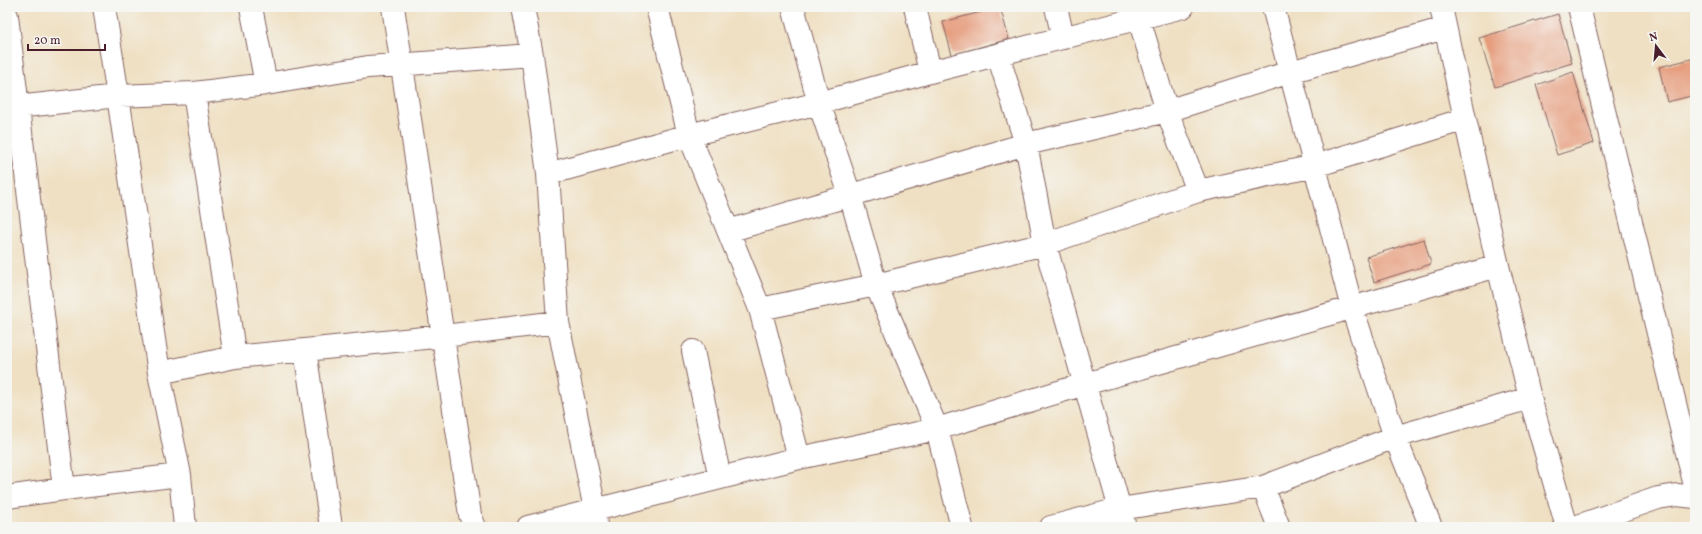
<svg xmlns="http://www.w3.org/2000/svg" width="1702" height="534" font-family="Vollkorn,serif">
	<rect width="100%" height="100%" fill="#f6f6f2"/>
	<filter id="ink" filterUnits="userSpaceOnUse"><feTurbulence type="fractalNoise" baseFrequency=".025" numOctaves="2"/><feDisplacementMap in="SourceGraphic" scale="8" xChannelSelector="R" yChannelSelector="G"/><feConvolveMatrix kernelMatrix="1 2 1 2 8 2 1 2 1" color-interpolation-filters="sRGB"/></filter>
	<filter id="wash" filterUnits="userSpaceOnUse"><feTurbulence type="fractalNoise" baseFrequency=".012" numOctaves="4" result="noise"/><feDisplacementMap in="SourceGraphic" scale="16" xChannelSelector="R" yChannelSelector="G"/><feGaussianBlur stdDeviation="0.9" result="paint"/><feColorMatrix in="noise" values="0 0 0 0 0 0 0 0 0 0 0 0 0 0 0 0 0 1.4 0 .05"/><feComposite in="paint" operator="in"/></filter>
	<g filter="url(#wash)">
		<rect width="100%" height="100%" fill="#efe0c3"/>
		<g id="blocks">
			<path fill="#e69c7d" d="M 1000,7 L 1009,39 L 952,55 L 943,22 Z
				M 1558,14 L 1572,63 L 1495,87 L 1479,38 Z
				M 1695,58 L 1695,95 L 1667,102 L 1659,67 Z
				M 1573,72 L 1594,143 L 1557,155 L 1536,85 Z
				M 1424,239 L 1431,264 L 1374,282 L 1366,257 Z"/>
		</g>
	</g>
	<g filter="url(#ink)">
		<use href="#blocks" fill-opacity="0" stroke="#846360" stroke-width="1"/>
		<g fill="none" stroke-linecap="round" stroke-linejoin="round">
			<defs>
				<path id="minor" d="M 251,7 L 266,84
					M 393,7 L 470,515 L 475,527
					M 523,7 L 532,55 L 548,174 L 558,322 L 595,510 L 596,527
					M 657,7 L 689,135 L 760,309 L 799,458
					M 793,7 L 819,103 L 850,195 L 876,285 L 937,429 L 962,527
					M 915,7 L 930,72
					M 1056,7 L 1063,38
					M 1273,7 L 1352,308 L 1395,437 L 1530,398
					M 1579,7 L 1695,486
					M 7,16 L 64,489 L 7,497
					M 1139,19 L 1167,111 L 1198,191 L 1315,166 L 1465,119 L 1441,7
					M 998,55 L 1026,144 L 1045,244 L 1125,527
					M 194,93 L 235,357
					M 7,108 L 118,96 L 104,7
					M 1465,119 L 1498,266 L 1530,398 L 1567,527
					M 548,174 L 689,135 L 819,103 L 930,72 L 1183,7
					M 728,231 L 1026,144 L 1167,111 L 1290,72 L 1445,28
					M 760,309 L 876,285 L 1045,244 L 1198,191
					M 305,350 L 331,527
					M 693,351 L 720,478
					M 159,373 L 118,96 L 194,93 L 266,84 L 368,67 L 532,55
					M 180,475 L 185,527
					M 1263,487 L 1279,527
					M 64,489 L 180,475 L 159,373 L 235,357 L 444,336 L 558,322
					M 528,527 L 799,458 L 937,429 L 1085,384 L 1498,266
					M 1051,527 L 1119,509 L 1263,487 L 1395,437 L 1431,527
					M 1575,527 L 1658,498 L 1677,495 L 1695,497"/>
			</defs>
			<use href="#minor" stroke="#846360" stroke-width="24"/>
			<use href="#minor" stroke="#fff" stroke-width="22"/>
		</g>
	</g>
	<rect width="1702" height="534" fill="none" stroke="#f6f6f2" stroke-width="24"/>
	<g transform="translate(1656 46) rotate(344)" stroke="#f6f6f2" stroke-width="3" paint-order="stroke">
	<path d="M0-3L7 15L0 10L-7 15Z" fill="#4a1f2b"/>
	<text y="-6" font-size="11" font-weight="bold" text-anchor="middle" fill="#4a1f2b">N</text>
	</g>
	<path d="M28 44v6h77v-6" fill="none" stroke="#4a1f2b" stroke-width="2"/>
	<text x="34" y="44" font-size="12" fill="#4a1f2b" stroke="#f6f6f2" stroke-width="3" paint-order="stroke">20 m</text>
</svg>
